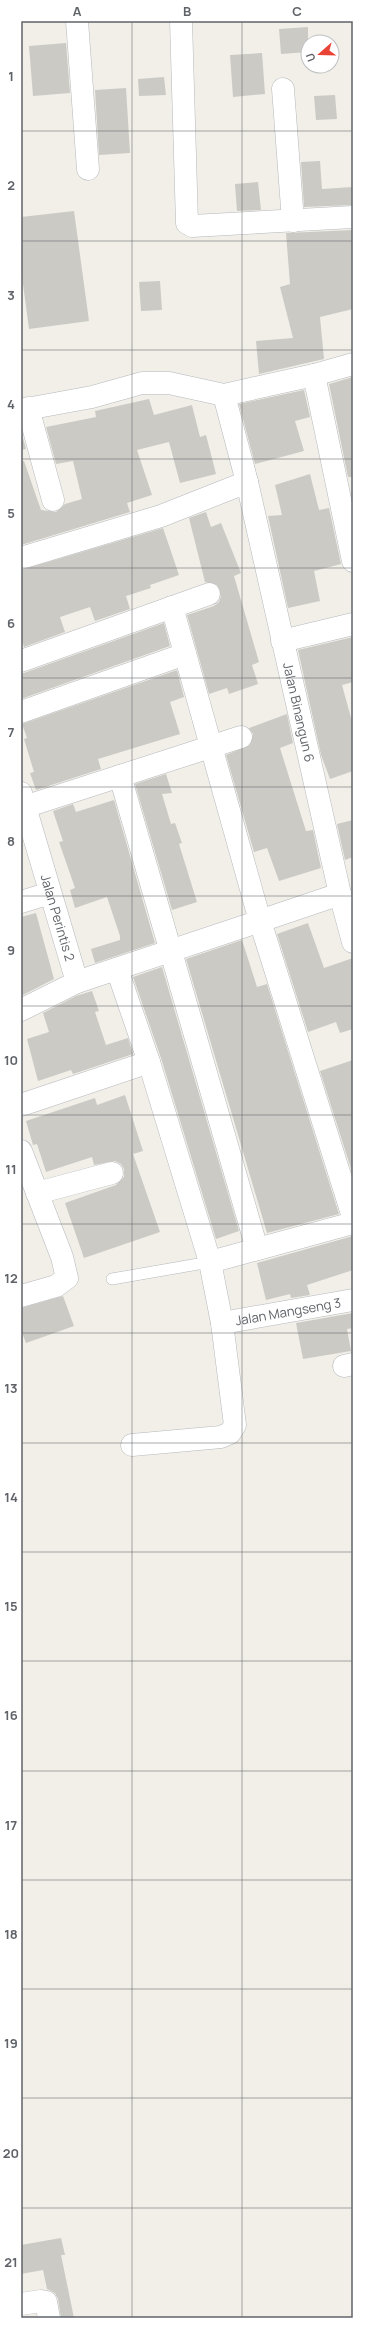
<svg xmlns="http://www.w3.org/2000/svg" width="374" height="2339" font-family="Manrope,sans-serif">
	<rect width="100%" height="100%" fill="#f1efe8"/>
	<path fill="#cccac5" d="M 308,27 L 308,52 L 281,54 L 279,29 Z
		M 66,43 L 70,93 L 33,96 L 29,46 Z
		M 262,53 L 265,94 L 233,97 L 230,55 Z
		M 164,77 L 166,95 L 139,96 L 138,79 Z
		M 126,88 L 130,153 L 99,155 L 95,90 Z
		M 335,95 L 337,119 L 316,120 L 314,96 Z
		M 320,161 L 322,189 L 353,187 L 353,205 L 304,207 L 301,162 Z
		M 258,182 L 261,210 L 237,211 L 235,184 Z
		M 74,211 L 89,321 L 29,329 L 21,269 L 21,217 Z
		M 353,230 L 353,309 L 320,317 L 324,359 L 259,374 L 256,341 L 293,338 L 280,287 L 290,284 L 286,233 Z
		M 160,281 L 162,310 L 141,311 L 139,282 Z
		M 353,377 L 353,477 L 348,477 L 329,384 Z
		M 304,390 L 310,417 L 295,421 L 304,451 L 255,464 L 239,404 Z
		M 149,399 L 154,415 L 192,405 L 200,437 L 206,435 L 216,474 L 180,483 L 169,442 L 137,450 L 152,495 L 127,503 L 130,512 L 21,545 L 21,461 L 24,461 L 41,510 L 56,512 L 65,504 L 82,499 L 73,461 L 56,464 L 46,427 L 96,417 L 95,411 Z
		M 21,431 L 26,449 L 21,450 Z
		M 310,474 L 319,510 L 329,508 L 341,564 L 314,571 L 320,601 L 288,608 L 268,516 L 282,515 L 275,485 Z
		M 206,512 L 211,527 L 221,523 L 241,573 L 234,576 L 259,662 L 252,665 L 258,684 L 229,694 L 227,688 L 209,694 L 187,615 L 214,606 L 219,602 L 221,596 L 217,585 L 205,582 L 189,518 Z
		M 163,528 L 179,575 L 150,585 L 151,588 L 126,596 L 130,609 L 95,621 L 90,607 L 60,617 L 65,632 L 24,647 L 21,636 L 21,570 Z
		M 164,623 L 170,646 L 21,699 L 21,674 Z
		M 353,637 L 353,682 L 342,685 L 353,725 L 353,771 L 330,779 L 321,755 L 298,650 Z
		M 177,670 L 184,697 L 170,702 L 180,734 L 98,759 L 101,769 L 36,790 L 30,773 L 34,772 L 24,739 L 27,738 L 22,724 Z
		M 287,714 L 293,743 L 280,748 L 306,831 L 313,830 L 321,868 L 279,881 L 267,848 L 254,852 L 226,755 L 250,745 L 253,734 L 249,728 Z
		M 166,774 L 172,793 L 162,794 L 171,824 L 175,823 L 182,843 L 179,844 L 197,902 L 172,910 L 135,784 Z
		M 114,800 L 155,943 L 95,963 L 91,949 L 120,940 L 120,936 L 107,897 L 75,908 L 70,890 L 75,888 L 59,842 L 63,841 L 53,811 L 73,804 L 76,812 Z
		M 353,820 L 353,857 L 345,860 L 337,824 Z
		M 36,913 L 54,979 L 21,996 L 21,917 Z
		M 308,923 L 324,968 L 353,958 L 353,1029 L 340,1033 L 336,1022 L 308,1032 L 277,934 Z
		M 242,940 L 257,987 L 267,984 L 339,1214 L 267,1233 L 186,959 Z
		M 162,967 L 239,1231 L 216,1239 L 161,1058 L 133,977 Z
		M 92,991 L 99,1011 L 95,1012 L 106,1045 L 128,1038 L 133,1054 L 73,1074 L 71,1070 L 38,1081 L 27,1039 L 49,1032 L 43,1013 L 76,996 Z
		M 353,1060 L 353,1175 L 320,1071 Z
		M 125,1095 L 143,1151 L 133,1154 L 160,1232 L 84,1258 L 65,1203 L 116,1185 L 124,1177 L 124,1169 L 121,1164 L 115,1161 L 94,1165 L 92,1157 L 46,1172 L 37,1144 L 33,1145 L 26,1121 L 95,1098 L 97,1105 Z
		M 353,1236 L 353,1270 L 307,1285 L 310,1295 L 291,1298 L 290,1294 L 266,1300 L 257,1263 Z
		M 63,1296 L 74,1326 L 26,1343 L 21,1330 L 21,1308 Z
		M 353,1313 L 353,1328 L 347,1329 L 351,1351 L 303,1359 L 296,1323 Z
		M 61,2238 L 65,2255 L 61,2255 L 74,2318 L 61,2318 L 58,2299 L 55,2293 L 47,2289 L 43,2270 L 21,2274 L 21,2245 Z"/>
	<g fill="none" stroke-linecap="round" stroke-linejoin="round">
		<defs>
			<path id="service" d="M 112,1279 L 210,1262"/>
			<g id="minor">
				<path d="M 77,21 L 88,169"/>
				<path d="M 181,21 L 187,223 L 192,226 L 353,217"/>
				<path d="M 283,89 L 293,221"/>
				<path d="M 314,375 L 353,561"/>
				<path id="s1" d="M 224,395 L 247,482 L 340,894 L 353,942"/>
				<path d="M 28,408 L 53,500"/>
				<path d="M 21,410 L 92,397 L 142,383 L 169,383 L 224,395 L 314,375 L 353,364"/>
				<path d="M 21,558 L 161,516 L 247,482"/>
				<path d="M 282,641 L 353,624"/>
				<path d="M 21,661 L 209,594"/>
				<path d="M 21,712 L 185,654"/>
				<path d="M 120,776 L 257,1249"/>
				<path id="s2" d="M 21,793 L 77,982 L 21,1010"/>
				<path d="M 21,808 L 241,737"/>
				<path d="M 340,894 L 260,921 L 353,1217"/>
				<path d="M 21,902 L 50,893"/>
				<path d="M 117,969 L 149,1062 L 210,1262"/>
				<path d="M 77,982 L 260,921 L 172,607"/>
				<path d="M 21,1105 L 149,1062"/>
				<path d="M 21,1151 L 62,1257 L 67,1278 L 56,1286 L 21,1296"/>
				<path d="M 37,1193 L 112,1173"/>
				<path id="s3" d="M 222,1323 L 353,1300"/>
				<path d="M 344,1366 L 353,1364"/>
				<path d="M 132,1445 L 221,1437 L 230,1433 L 235,1425 L 222,1323 L 210,1262 L 353,1223"/>
				<path d="M 21,2304 L 41,2301 L 46,2302 L 49,2318"/>
			</g>
		</defs>
		<use href="#service" stroke="#b5b8bc" stroke-width="12"/>
		<use href="#minor" stroke="#b5b8bc" stroke-width="23"/>
		<use href="#service" stroke="#fff" stroke-width="11"/>
		<use href="#minor" stroke="#fff" stroke-width="22"/>
	</g>
	<path fill="none" stroke="#5f6368" stroke-width="1" stroke-opacity="0.55" d="M 132,21 L 132,2318M 242,21 L 242,2318M 21,131 L 353,131M 21,241 L 353,241M 21,350 L 353,350M 21,459 L 353,459M 21,568 L 353,568M 21,678 L 353,678M 21,787 L 353,787M 21,896 L 353,896M 21,1006 L 353,1006M 21,1115 L 353,1115M 21,1224 L 353,1224M 21,1333 L 353,1333M 21,1443 L 353,1443M 21,1552 L 353,1552M 21,1661 L 353,1661M 21,1771 L 353,1771M 21,1880 L 353,1880M 21,1989 L 353,1989M 21,2098 L 353,2098M 21,2208 L 353,2208"/>
	<g text-anchor="middle" stroke-width="3" stroke-linejoin="round" paint-order="stroke">
		<g font-size="13" fill="#5f6368" stroke="#fff">
			<text dy="5" stroke="none"><textPath href="#s1" startOffset="326">Jalan Binangun 6</textPath></text>
			<text dy="5" stroke="none"><textPath href="#s2" startOffset="130">Jalan Perintis 2</textPath></text>
			<text dy="5" stroke="none"><textPath href="#s3" startOffset="67">Jalan Mangseng 3</textPath></text>
		</g>
	</g>
	<rect width="374" height="2339" fill="none" stroke="#ffffff" stroke-width="44"/>
	<g transform="translate(320 54) rotate(250)"><circle r="19" fill="#ffffff" stroke="#bfc1c3"/>
	<path d="M0-3L7 15L0 10L-7 15Z" fill="#ea4335"/>
	<text y="-6" font-size="11" font-weight="bold" text-anchor="middle" fill="#5f6368">U</text>
	</g>
	<rect x="22" y="22" width="330" height="2295" fill="none" stroke="#5f6368" stroke-width="1.5"/>
	<g font-size="13" text-anchor="middle" font-weight="bold" fill="#5f6368">
		<text x="77" y="16">A</text>
		<text x="187" y="16">B</text>
		<text x="297" y="16">C</text>
		<text x="11" y="81">1</text>
		<text x="11" y="190">2</text>
		<text x="11" y="300">3</text>
		<text x="11" y="409">4</text>
		<text x="11" y="518">5</text>
		<text x="11" y="628">6</text>
		<text x="11" y="737">7</text>
		<text x="11" y="846">8</text>
		<text x="11" y="955">9</text>
		<text x="11" y="1065">10</text>
		<text x="11" y="1174">11</text>
		<text x="11" y="1283">12</text>
		<text x="11" y="1393">13</text>
		<text x="11" y="1502">14</text>
		<text x="11" y="1611">15</text>
		<text x="11" y="1720">16</text>
		<text x="11" y="1830">17</text>
		<text x="11" y="1939">18</text>
		<text x="11" y="2048">19</text>
		<text x="11" y="2158">20</text>
		<text x="11" y="2267">21</text>
	</g>
</svg>
